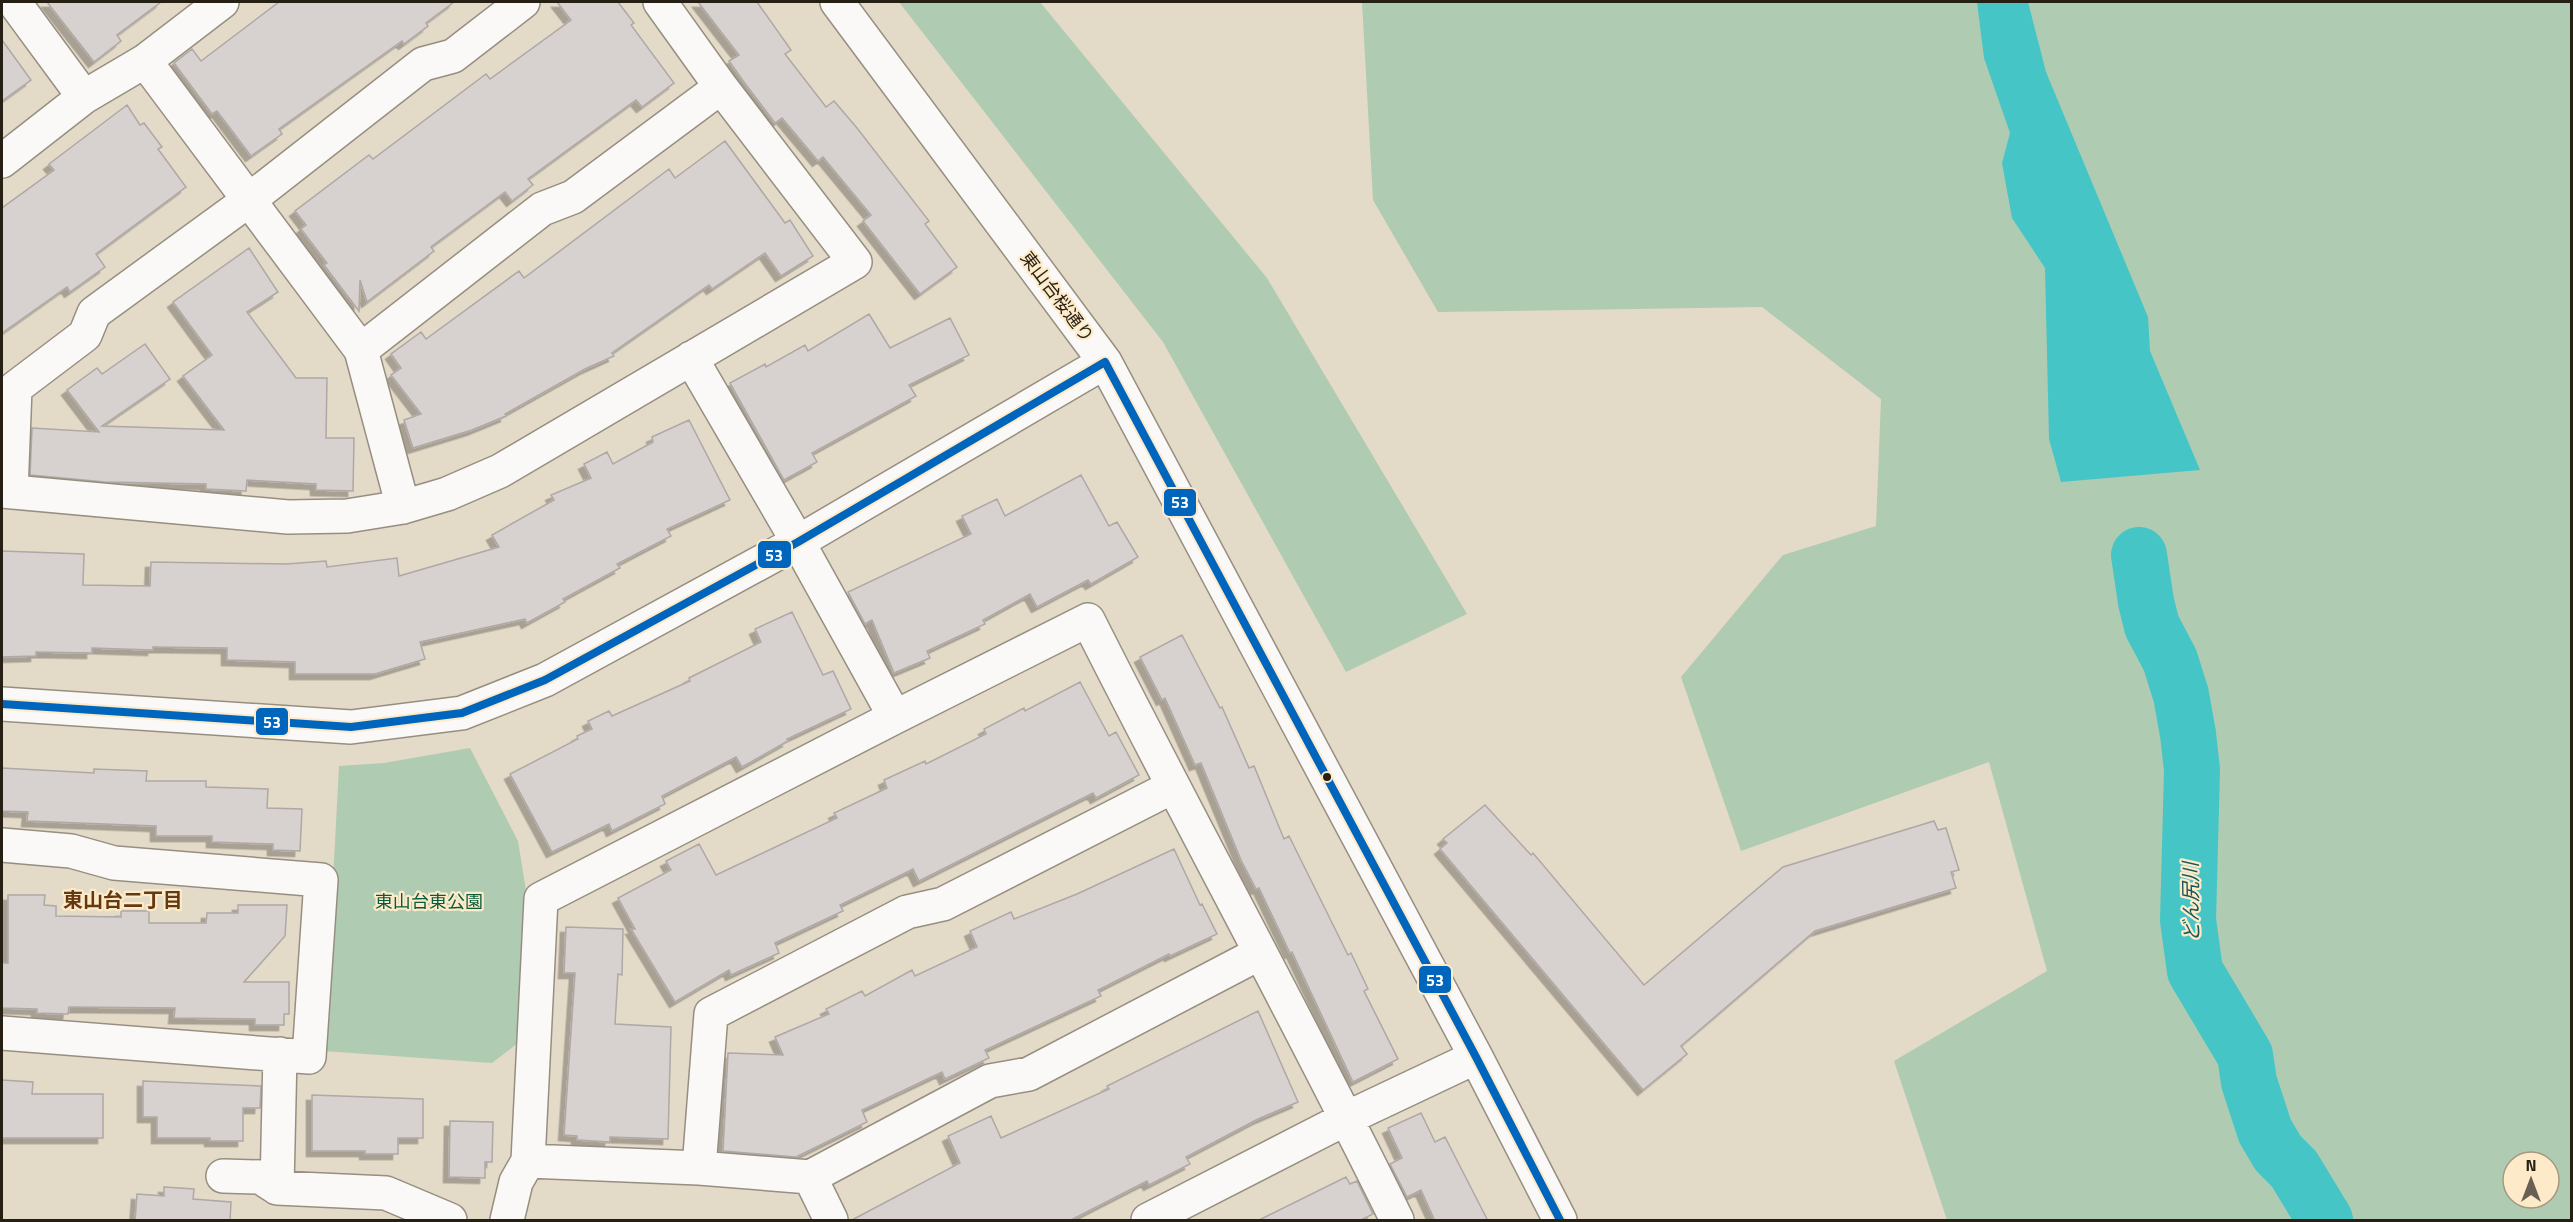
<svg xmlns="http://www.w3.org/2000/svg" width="2573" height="1222" font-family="'Titillium Web','Noto Sans JP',sans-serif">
	<defs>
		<filter id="shadow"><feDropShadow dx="-5.5" dy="5.5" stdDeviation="0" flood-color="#0004"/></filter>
	</defs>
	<rect width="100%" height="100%" fill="#e4dac8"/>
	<path fill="#afcbb2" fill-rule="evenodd" d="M 899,2 L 1040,2 L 1267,278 L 1467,614 L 1346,672 L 1163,342 Z
		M 1362,2 L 2571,2 L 2571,1220 L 1947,1220 L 1894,1061 L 2047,971 L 1989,762 L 1741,851 L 1681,677 L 1783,555 L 1876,526 L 1881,399 L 1762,307 L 1438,312 L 1373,200 ZM 2513,1162 L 2549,1162 L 2549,1198 L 2513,1198 Z
		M 470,748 L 518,841 L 527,897 L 518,1043 L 492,1063 L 324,1051 L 339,766 L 384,763 Z"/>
	<path fill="#46c5c7" d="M 1977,2 L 2028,2 L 2046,72 L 2148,317 L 2150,351 L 2200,470 L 2061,482 L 2049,439 L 2045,268 L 2012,218 L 2002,163 L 2010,133 L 1984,58 Z"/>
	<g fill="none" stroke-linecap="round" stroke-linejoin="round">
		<path stroke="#46c5c7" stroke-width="56" d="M 2139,555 L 2146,602 L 2152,626 L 2170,660 L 2181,695 L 2188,734 L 2192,770 L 2188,920 L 2195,971 L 2245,1055 L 2249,1082 L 2265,1131 L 2278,1153 L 2294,1169 L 2325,1220"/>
	</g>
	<path fill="#d7d1cf" stroke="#aea8a6" stroke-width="1.5" filter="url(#shadow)" d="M 47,2 L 161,2 L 117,35 L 121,41 L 94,62 Z
		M 279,2 L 454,2 L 426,23 L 428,26 L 404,44 L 402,41 L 279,129 L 282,134 L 251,156 L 217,111 L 212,114 L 174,63 L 192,49 L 201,61 Z
		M 557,2 L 618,2 L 634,23 L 631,25 L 674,83 L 642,107 L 636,100 L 528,179 L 533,185 L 512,201 L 505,192 L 431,247 L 434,251 L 367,302 L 360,280 L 359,311 L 324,265 L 327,263 L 301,229 L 306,225 L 295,211 L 369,155 L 373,159 L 486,74 L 490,79 L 571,20 Z
		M 698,2 L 757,2 L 791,50 L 785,54 L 826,107 L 834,101 L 857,128 L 929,221 L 925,224 L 957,267 L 920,294 L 863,221 L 871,215 L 823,157 L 818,161 L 782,118 L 775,123 L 744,82 L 729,61 L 739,55 Z
		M 2,40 L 31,80 L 2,101 Z
		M 127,105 L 140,125 L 144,123 L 162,147 L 158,149 L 186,187 L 96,254 L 105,267 L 70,292 L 67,287 L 2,333 L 2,208 L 54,170 L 49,164 Z
		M 725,141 L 785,223 L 790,220 L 813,256 L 781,276 L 765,253 L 712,289 L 709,285 L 612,353 L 614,356 L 585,369 L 505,414 L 506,416 L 472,430 L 413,448 L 404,420 L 421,414 L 391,375 L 401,368 L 391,354 L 421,332 L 426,339 L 519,271 L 524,278 L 669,169 L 675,178 Z
		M 249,248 L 278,292 L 247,312 L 296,378 L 327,378 L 326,438 L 354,438 L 353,491 L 316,490 L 316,484 L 247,480 L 246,491 L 206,489 L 206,484 L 105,482 L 30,475 L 32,428 L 99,432 L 67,390 L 97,368 L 102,374 L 145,344 L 170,379 L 102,426 L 224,430 L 183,376 L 212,355 L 173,302 Z
		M 869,314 L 890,348 L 950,318 L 969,355 L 909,385 L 916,396 L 812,453 L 817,462 L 784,480 L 730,383 L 765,364 L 766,367 L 805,345 L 808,351 Z
		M 689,420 L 730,500 L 667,529 L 671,536 L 617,564 L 620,568 L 563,599 L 565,602 L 527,623 L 525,619 L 420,642 L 425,659 L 375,674 L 295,674 L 295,662 L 227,660 L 227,648 L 153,647 L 153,650 L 92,648 L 92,653 L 36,652 L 36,656 L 2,657 L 2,551 L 84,554 L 83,585 L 150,586 L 151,562 L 286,564 L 326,561 L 327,567 L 397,558 L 399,576 L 499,547 L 492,535 L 554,500 L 551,495 L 591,478 L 584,464 L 607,452 L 613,464 L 653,442 L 652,437 Z
		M 1081,475 L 1109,526 L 1117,522 L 1138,557 L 1091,584 L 1088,580 L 1037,607 L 1030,594 L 983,620 L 985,624 L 927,651 L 930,658 L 894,673 L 872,620 L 865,624 L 848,592 L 971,534 L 962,516 L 997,499 L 1005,516 Z
		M 792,612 L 823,675 L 833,671 L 851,709 L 787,739 L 788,741 L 742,767 L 736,757 L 662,796 L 665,804 L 612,831 L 609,824 L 552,852 L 510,774 L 578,739 L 577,736 L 592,729 L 588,721 L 609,711 L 612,716 L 690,681 L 689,678 L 761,642 L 755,629 Z
		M 1182,635 L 1220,708 L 1222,707 L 1249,768 L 1254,766 L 1284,839 L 1289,836 L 1348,955 L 1351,953 L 1368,989 L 1364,991 L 1398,1059 L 1353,1082 L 1292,952 L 1290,953 L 1259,888 L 1256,889 L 1241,860 L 1201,763 L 1195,765 L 1165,698 L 1162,700 L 1140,657 Z
		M 1080,682 L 1109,736 L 1116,732 L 1139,775 L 1096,798 L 1093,793 L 919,881 L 913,869 L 840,905 L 843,911 L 775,943 L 779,953 L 731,975 L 729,970 L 675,1002 L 631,929 L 635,929 L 618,898 L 671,870 L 666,861 L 699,844 L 716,875 L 837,818 L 834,813 L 887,788 L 884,780 L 925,761 L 926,764 L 986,734 L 984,729 L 1024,708 L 1025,711 Z
		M 2,768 L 94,773 L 94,769 L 147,771 L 146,781 L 206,781 L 206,787 L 268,789 L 267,808 L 302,809 L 300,851 L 273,850 L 273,844 L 212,842 L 212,836 L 156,836 L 156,826 L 27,821 L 28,812 L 2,811 Z
		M 1485,805 L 1531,855 L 1533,853 L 1644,985 L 1783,867 L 1934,821 L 1938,830 L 1946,828 L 1959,870 L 1951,872 L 1956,888 L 1815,931 L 1681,1046 L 1687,1054 L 1643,1090 L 1440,849 L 1447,843 L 1443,839 Z
		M 1174,849 L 1200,905 L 1202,904 L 1217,934 L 1170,956 L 1169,954 L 1098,990 L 1101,996 L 985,1050 L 989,1058 L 945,1079 L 942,1072 L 862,1110 L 867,1122 L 796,1157 L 723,1151 L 728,1053 L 783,1055 L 775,1037 L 829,1014 L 826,1009 L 862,991 L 865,996 L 912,970 L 915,976 L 977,947 L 970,931 L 1011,912 L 1014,919 L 1077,894 Z
		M 8,895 L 45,895 L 44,905 L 56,906 L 56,916 L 121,917 L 121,911 L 149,911 L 149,923 L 206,923 L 207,913 L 238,913 L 238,905 L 287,905 L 285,936 L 244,982 L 289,982 L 289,1014 L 284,1014 L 284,1025 L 255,1025 L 255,1019 L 174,1018 L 175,1008 L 69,1007 L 68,1014 L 37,1013 L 37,1009 L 2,1008 L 2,963 L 8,963 Z
		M 566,927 L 623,929 L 622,975 L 618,974 L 615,1024 L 671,1027 L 668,1139 L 610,1137 L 610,1142 L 577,1140 L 577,1136 L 564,1135 L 575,973 L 564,973 Z
		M 1258,1011 L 1298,1102 L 1258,1119 L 1186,1157 L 1190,1164 L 1149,1185 L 1147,1181 L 1069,1221 L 850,1221 L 960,1163 L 948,1136 L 991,1116 L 1001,1138 L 1109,1089 L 1107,1086 Z
		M 2,1080 L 33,1082 L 32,1094 L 103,1094 L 103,1138 L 2,1138 Z
		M 143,1081 L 261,1086 L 260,1108 L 243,1108 L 243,1141 L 210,1141 L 210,1138 L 157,1138 L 157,1117 L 143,1117 Z
		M 312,1095 L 423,1099 L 423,1138 L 398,1138 L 398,1154 L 365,1154 L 365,1151 L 312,1151 Z
		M 1421,1113 L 1435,1142 L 1445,1137 L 1488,1221 L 1435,1221 L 1421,1190 L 1407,1197 L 1390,1164 L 1402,1158 L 1388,1128 Z
		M 450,1121 L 493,1122 L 492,1162 L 485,1162 L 485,1178 L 449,1177 Z
		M 1346,1177 L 1350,1184 L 1357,1181 L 1373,1214 L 1359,1221 L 1257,1221 Z
		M 164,1187 L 194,1189 L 193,1199 L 231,1202 L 230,1221 L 135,1221 L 137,1194 L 164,1196 Z"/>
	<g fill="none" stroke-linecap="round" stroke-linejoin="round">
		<defs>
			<path id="minor" d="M 14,2 L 84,97
				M 837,2 L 1105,362 L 1476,1057 L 1560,1220
				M 145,61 L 361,350 L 403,507
				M 2,161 L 84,97 L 145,61 L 222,2
				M 361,350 L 542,209 L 573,197 L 721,87
				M 691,358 L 798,542 L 895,717
				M 2,491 L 288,517 L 347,516 L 403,507 L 447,494 L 500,471 L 855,262 L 721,87 L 660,2
				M 11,492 L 15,388 L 85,335 L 94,313 L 249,200 L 423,64 L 453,56 L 523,2
				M 2,704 L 351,727 L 462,713 L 545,680 L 798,542 L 1105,362
				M 2,845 L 71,851 L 114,863 L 321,880 L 309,1057 L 2,1033
				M 528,1161 L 699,1168 L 810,1177 L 831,1220
				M 699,1168 L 711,1014 L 907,912 L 943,904 L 1172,787
				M 223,1176 L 260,1177 L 277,1188 L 386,1193 L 450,1220
				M 810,1177 L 990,1081 L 1029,1074 L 1260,953
				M 277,1188 L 280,1054
				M 507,1220 L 516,1182 L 528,1161 L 541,899 L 895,717 L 1088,620 C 1189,821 1298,1018 1397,1220
				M 1148,1220 L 1347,1118 L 1476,1057"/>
		</defs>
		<use href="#minor" stroke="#968f81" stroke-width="36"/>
		<use href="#minor" stroke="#fbf9f7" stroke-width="33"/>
		<defs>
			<path id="bus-1" d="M 2,704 L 351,727 L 462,713 L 545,680 L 798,542 L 1105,362 L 1476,1057 L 1560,1220"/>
		</defs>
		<use href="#bus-1" stroke="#fdeac9" stroke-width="12"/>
		<use href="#bus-1" stroke="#0065bd" stroke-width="8"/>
	</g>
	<circle fill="#261f13" stroke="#fdeac9" stroke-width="2" cx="1327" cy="777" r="5"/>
	<g text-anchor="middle" stroke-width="4.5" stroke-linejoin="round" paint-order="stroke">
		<g font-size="18" fill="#261f13" stroke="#fdeac9">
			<text transform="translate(1057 297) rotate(53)" y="6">東山台桜通り</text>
		</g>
		<g font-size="18" fill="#065d3d" stroke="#fdeac9">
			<text x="429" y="908">東山台東公園</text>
		</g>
		<g font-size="20" font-weight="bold" fill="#643911" stroke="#fdeac9">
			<text x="123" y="907">東山台二丁目</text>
		</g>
		<g font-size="20" font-style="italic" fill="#19575b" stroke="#fdeac9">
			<text transform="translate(2191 902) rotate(-91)" y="7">どん尻川</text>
		</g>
	</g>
	<g stroke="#fdeac9" stroke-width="2">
		<rect x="1163" y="488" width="34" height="29" rx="6" fill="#0065bd"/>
		<rect x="757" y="540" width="35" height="29" rx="6" fill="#0065bd"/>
		<rect x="255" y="707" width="34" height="29" rx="6" fill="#0065bd"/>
		<rect x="1418" y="965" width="34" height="29" rx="6" fill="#0065bd"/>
	</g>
	<g font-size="16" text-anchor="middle" font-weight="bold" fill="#fff">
		<text x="1180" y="508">53</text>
		<text x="774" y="561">53</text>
		<text x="272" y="728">53</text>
		<text x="1435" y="986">53</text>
	</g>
	<rect width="2573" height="1222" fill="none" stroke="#261f13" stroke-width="6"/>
	<g transform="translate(2531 1180)"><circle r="28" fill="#fdeac9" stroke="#a79980" stroke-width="1.5"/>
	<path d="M0-4.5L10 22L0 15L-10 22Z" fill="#686052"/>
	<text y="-9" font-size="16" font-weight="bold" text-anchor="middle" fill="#261f13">N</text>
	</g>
</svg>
